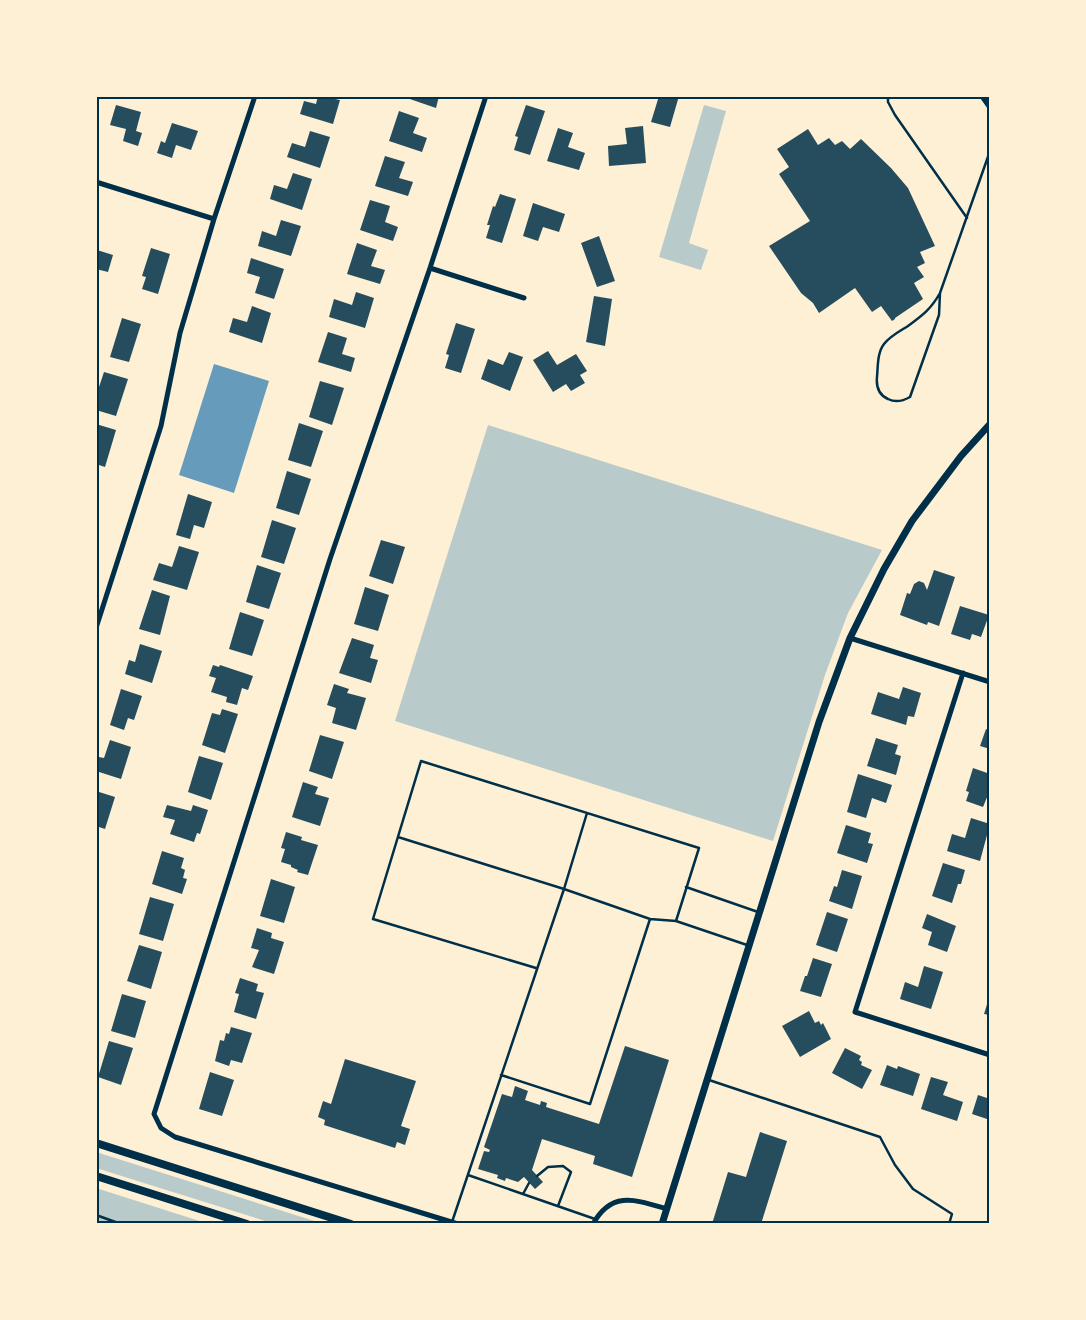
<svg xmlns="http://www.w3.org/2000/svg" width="1086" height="1320" font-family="Rubik,sans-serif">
	<rect width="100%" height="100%" fill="#fdf0d5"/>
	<path fill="#b9caca" d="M 704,105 L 726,111 L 689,243 L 708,250 L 701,270 L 659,257 Z
		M 488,425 L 882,550 L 848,613 L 825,675 L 773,841 L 395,721 Z
		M 96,1152 L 324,1224 L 275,1224 L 96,1168 Z
		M 96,1188 L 209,1224 L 96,1224 Z"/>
	<path fill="#669bbc" d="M 214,364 L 269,381 L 234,493 L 179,475 Z"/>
	<path fill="#264d5e" d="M 318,96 L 335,96 L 335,99 L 340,100 L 333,124 L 300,114 L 304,101 L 316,104 Z
		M 401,96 L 439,96 L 436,108 Z
		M 659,96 L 679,96 L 670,127 L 651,122 Z
		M 116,105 L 141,112 L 136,131 L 142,133 L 138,146 L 123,141 L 126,129 L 110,125 Z
		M 526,105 L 545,111 L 530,155 L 514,150 L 518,137 L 515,136 Z
		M 399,111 L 419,118 L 413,133 L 427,138 L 422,152 L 389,141 Z
		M 172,123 L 198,131 L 191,150 L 176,145 L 172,158 L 157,153 L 161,141 L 165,143 Z
		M 643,126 L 646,163 L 609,166 L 608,146 L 627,144 L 625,128 Z
		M 558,128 L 573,133 L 568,147 L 585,153 L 579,170 L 547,161 Z
		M 808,129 L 818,145 L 829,138 L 835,145 L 842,141 L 850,149 L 861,139 L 891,168 L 908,188 L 935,246 L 920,252 L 925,263 L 917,267 L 924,277 L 914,283 L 923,299 L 895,318 L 895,319 L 892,321 L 881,306 L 872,312 L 855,288 L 819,313 L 813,303 L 801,293 L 769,246 L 810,221 L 779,174 L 789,167 L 777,149 Z
		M 310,131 L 330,137 L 320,168 L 287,157 L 292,143 L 305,147 Z
		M 385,156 L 405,162 L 399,178 L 413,182 L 408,196 L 375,186 Z
		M 293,173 L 312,179 L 302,210 L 270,199 L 274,185 L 287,189 Z
		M 500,194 L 516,199 L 502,243 L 486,238 L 490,225 L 487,225 L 493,206 L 495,207 Z
		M 370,200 L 390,206 L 385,222 L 398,227 L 393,241 L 360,230 Z
		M 533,203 L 565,214 L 559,232 L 543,227 L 538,241 L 523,236 Z
		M 281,220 L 301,226 L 291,256 L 258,246 L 262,231 L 276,236 Z
		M 599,236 L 615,281 L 597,287 L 581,243 Z
		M 357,243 L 377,250 L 371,266 L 385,270 L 380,284 L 347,274 Z
		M 96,245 L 98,246 L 97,250 L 113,255 L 108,272 L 96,269 Z
		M 151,248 L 170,254 L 158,294 L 142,289 L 146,277 L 142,276 Z
		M 251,258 L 284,269 L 274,299 L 255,293 L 260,277 L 247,273 Z
		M 356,292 L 374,298 L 365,328 L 329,317 L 334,299 L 352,305 Z
		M 594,296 L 612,299 L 605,346 L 586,342 Z
		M 252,306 L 271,313 L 262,343 L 229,332 L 233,318 L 247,322 Z
		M 122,318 L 141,324 L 129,362 L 110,357 Z
		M 456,323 L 475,329 L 461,373 L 445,368 L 449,355 L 446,354 Z
		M 328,332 L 347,338 L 342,354 L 355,358 L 351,372 L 318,362 Z
		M 548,351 L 557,365 L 576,354 L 587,371 L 580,375 L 585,383 L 571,391 L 566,384 L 553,392 L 533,360 Z
		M 509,352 L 523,357 L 510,391 L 481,379 L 488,359 L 503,365 Z
		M 104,372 L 128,379 L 116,416 L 96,410 L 96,396 Z
		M 320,381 L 344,388 L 332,425 L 309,417 Z
		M 299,423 L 323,431 L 311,467 L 288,460 Z
		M 96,424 L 116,430 L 105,467 L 96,464 Z
		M 287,471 L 311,479 L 299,515 L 276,508 Z
		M 188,494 L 212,502 L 204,528 L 194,525 L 190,539 L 176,535 Z
		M 272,520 L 296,528 L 284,564 L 261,557 Z
		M 381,540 L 405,547 L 393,584 L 369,576 Z
		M 179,546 L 199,552 L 187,590 L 153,580 L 159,563 L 172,567 Z
		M 257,565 L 281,573 L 269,609 L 246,602 Z
		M 934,570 L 955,577 L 939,626 L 928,622 L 927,625 L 900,615 L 907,593 L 910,594 L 914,584 L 919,581 L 924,583 L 927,590 Z
		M 365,587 L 389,595 L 378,631 L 354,624 Z
		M 152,590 L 170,596 L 160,635 L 139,629 Z
		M 960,606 L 989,615 L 981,637 L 972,634 L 970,640 L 951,634 Z
		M 240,612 L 264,620 L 252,656 L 229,649 Z
		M 352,638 L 374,645 L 370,658 L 378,660 L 371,683 L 339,673 Z
		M 140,644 L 162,651 L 152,683 L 125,674 L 129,660 L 135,662 Z
		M 213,665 L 219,667 L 220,665 L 253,676 L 248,690 L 242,688 L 237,705 L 226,702 L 227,697 L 211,692 L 216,678 L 209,676 Z
		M 334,684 L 349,689 L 347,693 L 366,698 L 356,730 L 332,723 L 336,708 L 327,705 Z
		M 903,687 L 921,693 L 914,717 L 908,716 L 906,725 L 871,714 L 878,692 L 899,699 Z
		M 121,689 L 142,696 L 134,720 L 128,718 L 124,730 L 110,725 Z
		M 222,709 L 238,714 L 225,753 L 202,745 L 212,713 L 220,715 Z
		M 986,729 L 990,731 L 990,749 L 980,746 Z
		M 320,735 L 344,742 L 332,779 L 309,771 Z
		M 876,738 L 898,745 L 895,754 L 901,756 L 896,775 L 867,766 Z
		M 110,740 L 131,747 L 121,779 L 96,771 L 99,757 L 104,758 Z
		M 199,756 L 223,763 L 211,800 L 188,792 Z
		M 973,768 L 990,774 L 990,790 L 983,807 L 966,801 L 969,792 L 966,791 Z
		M 858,774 L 892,785 L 886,803 L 872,798 L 866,818 L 847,812 Z
		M 303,782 L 318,787 L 315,794 L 329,798 L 320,826 L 292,817 Z
		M 96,791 L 115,797 L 105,829 L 96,826 Z
		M 167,805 L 191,811 L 193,805 L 208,810 L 200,834 L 197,833 L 194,842 L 170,834 L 175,820 L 163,817 Z
		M 971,818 L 990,824 L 980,861 L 947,851 L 952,834 L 965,838 Z
		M 846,825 L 871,833 L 868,843 L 873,844 L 867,863 L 837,853 Z
		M 286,832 L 302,837 L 301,840 L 318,845 L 308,875 L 297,872 L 298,870 L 291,867 L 291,865 L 281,862 L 285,849 L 281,848 Z
		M 162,851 L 184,858 L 181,868 L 185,870 L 183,878 L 187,879 L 182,894 L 152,884 Z
		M 943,863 L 965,870 L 961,884 L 958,884 L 952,903 L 932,896 Z
		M 842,870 L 862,876 L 852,909 L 829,901 L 834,886 L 837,887 Z
		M 271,879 L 295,887 L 284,923 L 260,916 Z
		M 150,897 L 174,904 L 163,941 L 139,934 Z
		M 827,912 L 848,919 L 837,952 L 816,945 Z
		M 927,914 L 956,926 L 947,952 L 928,945 L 932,932 L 922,928 Z
		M 257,928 L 272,933 L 271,938 L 284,942 L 274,974 L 252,967 L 259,950 L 251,948 Z
		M 139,945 L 162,952 L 151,989 L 127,981 Z
		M 813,958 L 832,964 L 821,997 L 800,991 L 805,976 L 807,976 Z
		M 924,966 L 943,972 L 931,1009 L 900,999 L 905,982 L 918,987 Z
		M 240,978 L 258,984 L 256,991 L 264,993 L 256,1019 L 234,1012 L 239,994 L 235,993 Z
		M 122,994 L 146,1001 L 135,1038 L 111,1031 Z
		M 989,998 L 990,998 L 990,1015 L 984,1014 Z
		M 809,1011 L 815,1023 L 819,1021 L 821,1025 L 823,1023 L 831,1039 L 800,1057 L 782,1026 Z
		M 231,1027 L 252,1033 L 242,1063 L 231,1060 L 229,1066 L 215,1061 L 220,1040 L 224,1041 L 226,1033 L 229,1034 Z
		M 109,1041 L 133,1048 L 121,1085 L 98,1077 Z
		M 625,1046 L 669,1060 L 632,1177 L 593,1164 L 595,1156 L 542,1139 L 532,1170 L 543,1182 L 535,1189 L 524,1177 L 518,1182 L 506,1178 L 505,1181 L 497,1178 L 498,1175 L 478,1169 L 484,1151 L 489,1152 L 490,1150 L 484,1147 L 502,1094 L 512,1097 L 515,1086 L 528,1091 L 525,1100 L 540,1105 L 541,1101 L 547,1103 L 546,1107 L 599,1124 Z
		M 845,1048 L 861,1056 L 859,1060 L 862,1062 L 861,1065 L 872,1070 L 862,1089 L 832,1073 Z
		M 345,1059 L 416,1081 L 401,1126 L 410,1129 L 405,1145 L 397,1142 L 395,1148 L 324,1125 L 325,1120 L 318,1117 L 323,1101 L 331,1104 Z
		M 887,1065 L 897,1069 L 898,1066 L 920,1074 L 913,1096 L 880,1085 Z
		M 210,1072 L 234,1080 L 222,1116 L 199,1109 Z
		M 931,1077 L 948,1082 L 943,1095 L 963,1102 L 957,1121 L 921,1109 Z
		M 978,1095 L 990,1099 L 990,1120 L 972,1114 Z
		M 760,1132 L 787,1141 L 761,1224 L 712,1224 L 728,1172 L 746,1177 Z"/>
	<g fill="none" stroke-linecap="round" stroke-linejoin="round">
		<path stroke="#003049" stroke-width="2.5" d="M 96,1215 L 121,1224"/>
		<path stroke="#003049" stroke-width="2.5" d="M 888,96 L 888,102 L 895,115 L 967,218
			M 940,293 L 939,315 L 910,397 C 903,401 896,403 888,399 C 879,395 876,387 877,377 C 878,367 877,353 884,344 C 890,336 900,331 908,326 C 923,315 931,309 940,293 L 990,151
			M 398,837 L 564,889 L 650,919 L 676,921 L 747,945
			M 686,887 L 758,912
			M 536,968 L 373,919 L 421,761 L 699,848 L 676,921
			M 501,1075 L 590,1104 L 650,919
			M 709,1080 L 880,1137 L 895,1165 L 913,1189 L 952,1214 L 949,1224
			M 468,1175 L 595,1219
			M 537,1176 L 548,1167 L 563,1166 L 571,1172 L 558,1206
			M 523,1194 L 529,1183
			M 452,1222 L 564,889 L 587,813"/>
		<path stroke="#003049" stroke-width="5" d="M 96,182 L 214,219
			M 430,268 L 524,298
			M 96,628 L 161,426 L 180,333 L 214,219 L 255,96
			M 850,638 L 990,682
			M 963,673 L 855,1012 L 990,1055
			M 458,1224 L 175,1137 L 161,1128 L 154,1114 L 330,559 L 430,268 L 486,96
			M 593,1224 C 612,1190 636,1200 667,1209"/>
		<path stroke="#003049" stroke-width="7" d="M 983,96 L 990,106
			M 662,1224 L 819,722 L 850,638 L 884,569 L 912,521 L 961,456 L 990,424"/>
		<path stroke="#003049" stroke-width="8" d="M 96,1143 L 351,1224
			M 96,1176 L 247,1224"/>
	</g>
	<rect width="1086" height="1320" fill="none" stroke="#fdf0d5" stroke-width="195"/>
	<rect x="98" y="98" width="890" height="1124" fill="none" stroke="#003049" stroke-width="2"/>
</svg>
